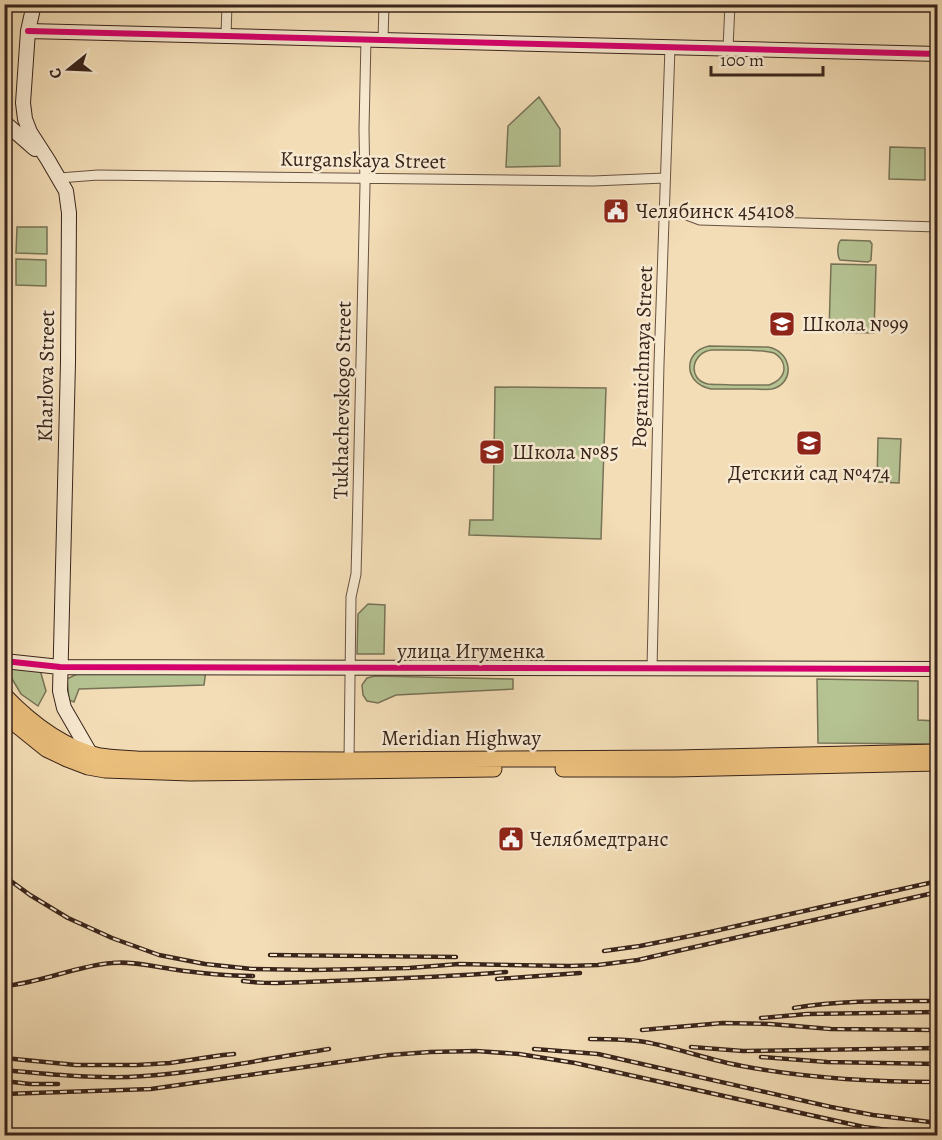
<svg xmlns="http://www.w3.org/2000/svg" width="942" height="1140" font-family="Alegreya,serif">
	<rect width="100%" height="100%" fill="#f3ddb6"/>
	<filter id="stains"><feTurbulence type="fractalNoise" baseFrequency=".00333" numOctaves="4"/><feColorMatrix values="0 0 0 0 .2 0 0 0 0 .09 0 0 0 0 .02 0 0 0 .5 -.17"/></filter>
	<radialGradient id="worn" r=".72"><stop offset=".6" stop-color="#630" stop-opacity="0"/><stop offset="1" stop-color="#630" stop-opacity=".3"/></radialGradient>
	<path fill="#b5c292" stroke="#777356" stroke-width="1.5" fill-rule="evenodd" d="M 539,97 L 560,129 L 560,166 L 506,167 L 508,126 Z
		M 890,147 L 925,148 L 925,180 L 889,179 Z
		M 17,227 L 47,227 L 47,254 L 16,253 Z
		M 841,240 L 870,241 L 872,244 L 871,260 L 868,262 L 840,260 C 837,256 837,243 841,240 Z
		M 16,259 L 46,260 L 46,286 L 16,285 Z
		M 831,264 L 876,265 L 874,333 L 829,332 Z
		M 709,346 L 768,347 C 792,351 796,383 772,389 C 766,390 759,389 753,389 C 739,389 725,389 711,389 C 684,384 682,352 709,346 ZM 712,350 C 724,350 765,349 774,353 C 780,356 784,362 784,368 C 784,377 777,382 769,385 C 757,385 744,385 732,385 C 724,384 716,385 708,384 C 687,380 691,352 712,350 Z
		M 5,376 L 7,376 L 9,379 L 6,579 L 5,585 Z
		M 495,387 L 606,388 L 601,539 L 469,535 L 470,520 L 493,520 Z
		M 878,438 L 901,439 L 899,483 L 877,482 Z
		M 368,604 L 385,605 L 384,654 L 357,654 L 358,614 Z
		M 5,667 L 40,670 L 46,691 L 38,706 L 21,694 Z
		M 206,670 L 204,685 L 79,689 L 74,702 L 69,700 L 67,679 L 77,674 Z
		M 375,676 L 513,679 L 513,689 L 396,695 L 378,703 L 367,701 L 363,695 L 362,685 L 367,678 Z
		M 817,679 L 918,681 L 918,720 L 937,721 L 937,744 L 818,743 Z"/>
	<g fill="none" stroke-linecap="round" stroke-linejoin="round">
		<defs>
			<path id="street" d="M 226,36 L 227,4
				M 383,40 L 384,4
				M 728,48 L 730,4
				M 59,178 L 98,175 L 593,181 L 665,178
				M 664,213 L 684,214 L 700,220 L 938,227
				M 652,668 L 659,364 L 670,47
				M 349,760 L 351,597 L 356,574 L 357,538 L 365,185 L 364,129 L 366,39"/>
			<path id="secondary" d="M 34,4 L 28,31 L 23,103 L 25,119 L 30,132 L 48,160 L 66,191 L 69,213 L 68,362 L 60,691 L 64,708 L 90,753
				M 28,31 L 938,54
				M 4,122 L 35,149
				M 4,661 L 60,667 L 938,669"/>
			<path id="primary" d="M 4,695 C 30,722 63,748 100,756 C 112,758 125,758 137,759 L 349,760 L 676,758 L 938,752
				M 4,715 L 46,749 L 67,759 L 88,767 L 105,770 L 190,773 L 494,769
				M 563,769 L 675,769 L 938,763"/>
		</defs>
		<use href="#street" stroke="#685242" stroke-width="11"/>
		<use href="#secondary" stroke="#39241b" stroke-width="16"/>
		<use href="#primary" stroke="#39241b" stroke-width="17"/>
		<use href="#street" stroke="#f7e9d0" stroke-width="9"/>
		<use href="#secondary" stroke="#f7e9d0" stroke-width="14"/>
		<use href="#primary" stroke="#eabe7b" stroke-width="15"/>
		<defs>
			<path id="rail" d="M 4,876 L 30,895 L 68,918 L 112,938 L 159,955 L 205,964 L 252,969 L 312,970 L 409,968 L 459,964 L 569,966 L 598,965 L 638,960 L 664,954 L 938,892
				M 604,951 L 640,946 L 710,932 L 938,881
				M 270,955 L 456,957
				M 497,979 L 580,973
				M 243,981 C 272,985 302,982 331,981 C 389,979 448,977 506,972
				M 4,986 C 41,983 75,966 112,963 C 131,961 151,966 171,969 C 198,973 225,976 253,976
				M 794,1008 C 841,1000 890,1001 938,1001
				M 761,1018 L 807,1014 L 938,1012
				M 642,1030 L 723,1023 L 770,1024 L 831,1029 L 938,1030
				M 590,1039 C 609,1039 627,1039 645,1042 C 678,1048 709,1060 742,1066 C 806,1078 873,1082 938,1082
				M 691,1047 L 743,1051 L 938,1048
				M 534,1049 L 598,1054 L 831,1107 L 873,1115 L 938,1123
				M 761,1057 L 827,1062 L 938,1064
				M 4,1058 L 76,1065 L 137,1065 L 170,1063 L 223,1055 L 234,1054
				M 4,1070 C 46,1074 87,1078 128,1077 C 196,1074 263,1059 329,1049
				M 4,1081 L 30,1084 L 58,1084
				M 4,1094 L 151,1089 L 389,1055 L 430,1052 L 476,1051 L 519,1054 L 575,1063 L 864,1127 L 936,1136"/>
		</defs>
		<use href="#rail" stroke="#39241b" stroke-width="4.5"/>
		<use href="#rail" stroke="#f7e9d0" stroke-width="2" stroke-dasharray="7" stroke-linecap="butt"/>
		<defs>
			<path id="cycleway" d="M 28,31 L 938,54
				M 4,661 L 60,667 L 938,669"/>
		</defs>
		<use href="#cycleway" stroke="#f7e9d0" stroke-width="10"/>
		<use href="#cycleway" stroke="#d6006c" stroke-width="6"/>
	</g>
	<defs>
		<symbol id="civic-square" viewBox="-11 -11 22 22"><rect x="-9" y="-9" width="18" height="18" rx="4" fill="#8f2418" stroke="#f7e9d0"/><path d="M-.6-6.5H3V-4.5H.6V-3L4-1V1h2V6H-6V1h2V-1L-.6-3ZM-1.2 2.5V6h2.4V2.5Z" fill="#fff"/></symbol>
		<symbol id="school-square" viewBox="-11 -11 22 22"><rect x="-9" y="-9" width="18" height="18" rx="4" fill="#8f2418" stroke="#f7e9d0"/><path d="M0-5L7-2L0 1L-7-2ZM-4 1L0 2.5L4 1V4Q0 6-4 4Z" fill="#fff"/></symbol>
	</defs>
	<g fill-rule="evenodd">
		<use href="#civic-square" x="601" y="196" width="30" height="30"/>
		<use href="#school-square" x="767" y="309" width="30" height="30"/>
		<use href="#school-square" x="794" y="428" width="30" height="30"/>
		<use href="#school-square" x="477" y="437" width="30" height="30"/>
		<use href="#civic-square" x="496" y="824" width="30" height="30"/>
	</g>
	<g text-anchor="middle" stroke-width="5" stroke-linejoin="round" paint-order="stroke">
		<g font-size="21" fill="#39241b" stroke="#f7e9d0">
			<text transform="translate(363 160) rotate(1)" y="7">Kurganskaya Street</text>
			<text transform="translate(642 357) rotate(-88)" y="7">Pogranichnaya Street</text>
			<text transform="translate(46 376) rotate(-89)" y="7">Kharlova Street</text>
			<text transform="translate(342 400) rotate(-89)" y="7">Tukhachevskogo Street</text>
			<text x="471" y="658">улица Игуменка</text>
			<text x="461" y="745">Meridian Highway</text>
		</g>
		<g font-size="21" fill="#39241b" stroke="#f7e9d0" text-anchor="start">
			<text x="636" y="218">Челябинск 454108</text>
			<text x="802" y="331">Школа №99</text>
			<text x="512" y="459">Школа №85</text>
			<text x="809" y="480" text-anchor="middle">Детский сад №474</text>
			<text x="530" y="846">Челябмедтранс</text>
		</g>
	</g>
	<rect width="942" height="1140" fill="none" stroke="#f3ddb6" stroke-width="24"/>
	<rect x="6" y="6" width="930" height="1128" fill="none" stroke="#39241b" stroke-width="3"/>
	<rect x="12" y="12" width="918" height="1116" fill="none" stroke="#39241b" stroke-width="1.5"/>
	<g transform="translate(69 69) rotate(252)" stroke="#f7e9d0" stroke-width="4.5" paint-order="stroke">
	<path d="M0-4.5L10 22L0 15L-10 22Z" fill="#39241b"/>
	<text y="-9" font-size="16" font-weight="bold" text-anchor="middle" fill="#39241b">С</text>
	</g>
	<path d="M711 66v9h112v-9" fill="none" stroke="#39241b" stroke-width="3"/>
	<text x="720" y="66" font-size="18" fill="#39241b" stroke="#f7e9d0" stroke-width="4.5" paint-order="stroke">100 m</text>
	<rect width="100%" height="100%" filter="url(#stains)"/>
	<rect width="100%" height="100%" fill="url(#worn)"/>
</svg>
